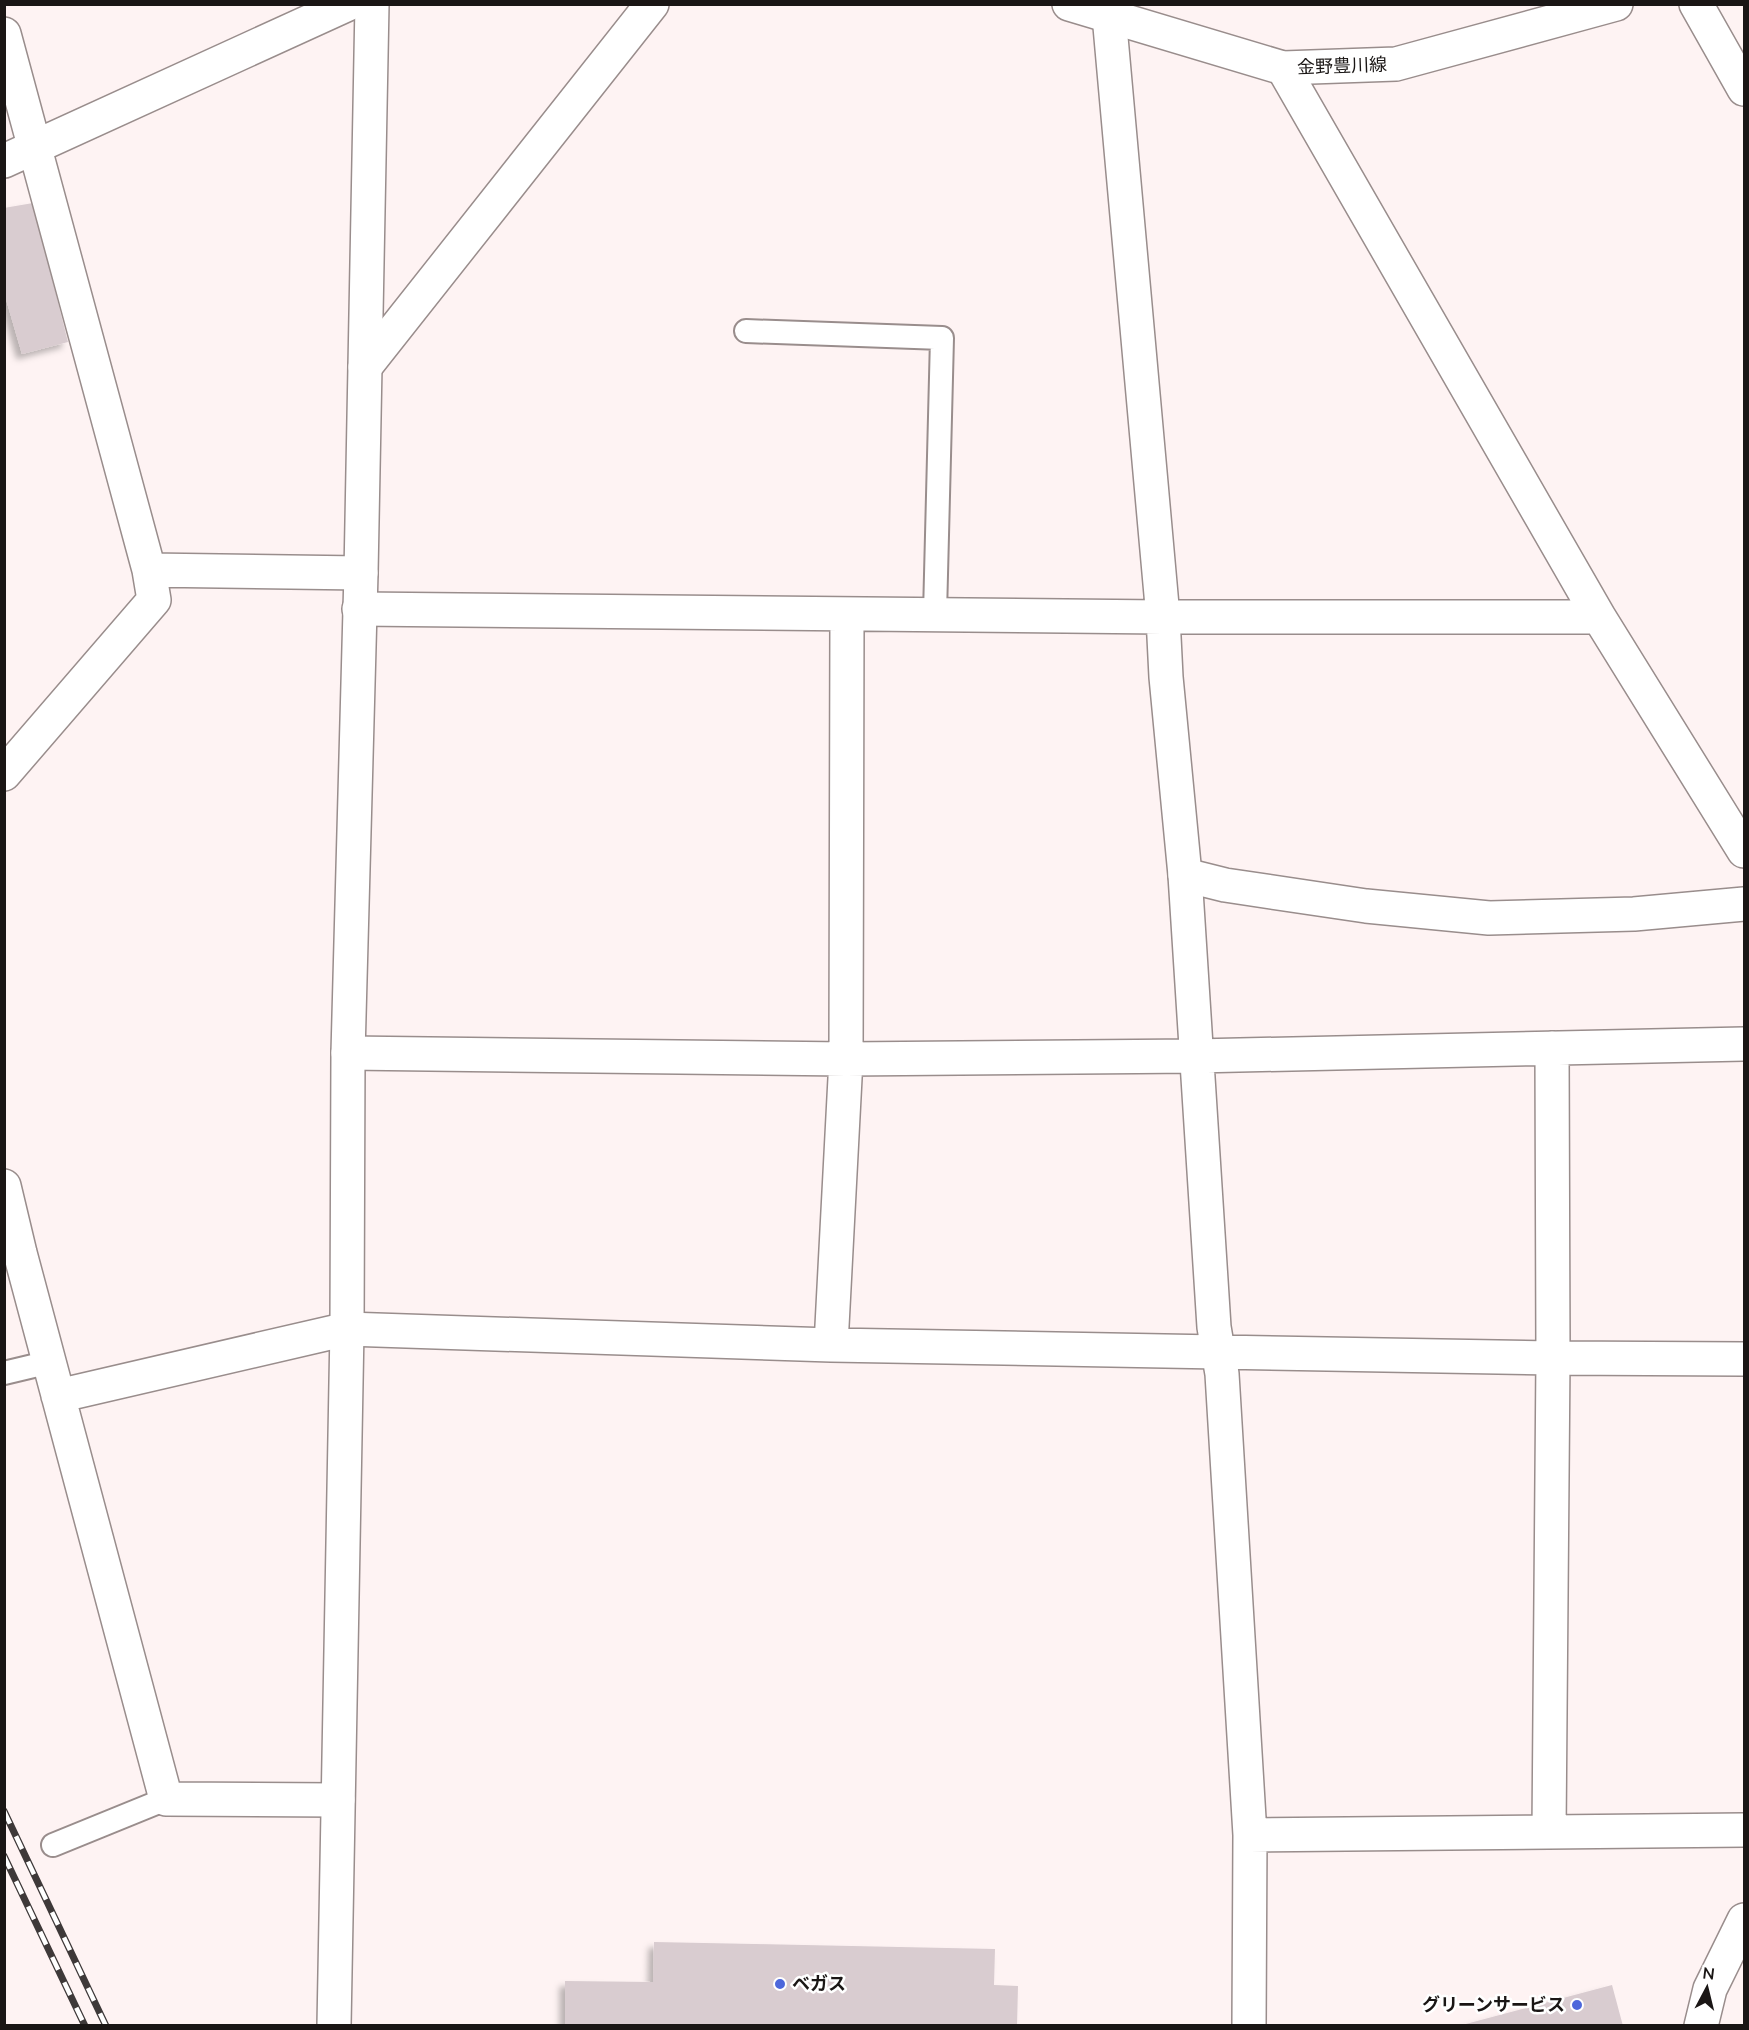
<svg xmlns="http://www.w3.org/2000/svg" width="1749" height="2030" font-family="Mulish,'Noto Sans JP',sans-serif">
	<defs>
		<filter id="shadow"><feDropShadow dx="-5.5" dy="5.5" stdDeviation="3" flood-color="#0004"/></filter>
	</defs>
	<rect width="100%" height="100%" fill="#fef3f3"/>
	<path fill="#d9ccd0" filter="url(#shadow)" d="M 33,203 L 68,342 L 22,354 L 4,292 L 4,208 Z
		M 654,1942 L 995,1949 L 994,1985 L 1018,1986 L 1017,2026 L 565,2026 L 565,1981 L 653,1982 Z
		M 1612,1985 L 1623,2026 L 1462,2026 L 1462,2025 Z"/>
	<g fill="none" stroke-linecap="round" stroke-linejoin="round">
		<defs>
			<path id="lane" d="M 746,331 L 942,338 L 935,614
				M 4,1373 L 50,1362
				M 53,1845 L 166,1799"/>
			<path id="street" d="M 1108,4 L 1163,617 L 1166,677 L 1185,875 L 1214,1327 L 1222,1374 L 1250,1835 L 1249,2026
				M 4,34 L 149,570 L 154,600 L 4,774
				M 1283,68 L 1599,617 L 1744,851
				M 4,161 L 348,4
				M 365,367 L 652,4
				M 149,570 L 361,573
				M 359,609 L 1163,617 L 1599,617
				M 348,1053 L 846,1059 L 1196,1056 L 1744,1044
				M 4,1186 L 20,1253 L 166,1799 L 338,1800
				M 831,1345 L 846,1059 L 847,614
				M 58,1396 L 347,1329 L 831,1345 L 1553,1358 L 1744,1359
				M 1549,1832 L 1553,1358 L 1552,1048
				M 1250,1835 L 1744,1830
				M 1701,2026 L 1710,1989 L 1744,1920"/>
			<path id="secondary" d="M 1069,4 L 1283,68 L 1396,64 L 1616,4
				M 1696,4 L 1744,89
				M 1185,875 L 1225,885 L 1366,906 L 1489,918 L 1634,914 L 1744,904
				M 334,2026 L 347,1329 L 348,1053 L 361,573 L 372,4"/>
		</defs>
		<use href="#lane" stroke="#998d8c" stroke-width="26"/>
		<use href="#street" stroke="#998d8c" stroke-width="36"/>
		<use href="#secondary" stroke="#998d8c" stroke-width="36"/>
		<use href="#lane" stroke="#fff" stroke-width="22"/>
		<use href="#street" stroke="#fff" stroke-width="33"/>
		<use href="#secondary" stroke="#fff" stroke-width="33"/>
		<defs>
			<path id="rail" d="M 4,1811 L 106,2026
				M 4,1856 L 85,2026"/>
		</defs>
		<use href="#rail" stroke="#3e3939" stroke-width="7"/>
		<use href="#rail" stroke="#fff" stroke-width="4.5" stroke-dasharray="14" stroke-linecap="butt"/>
	</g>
	<g fill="#4d67db" stroke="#fff" stroke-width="2">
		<circle cx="780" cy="1984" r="6"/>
		<circle cx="1577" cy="2005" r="6"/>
	</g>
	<g text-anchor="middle" stroke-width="5" stroke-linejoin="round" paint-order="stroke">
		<g font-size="18" fill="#1a1615" stroke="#fff">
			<text transform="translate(1342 66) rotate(-2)" y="6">金野豊川線</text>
		</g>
		<g font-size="18" font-weight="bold" fill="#1a1615" stroke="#fff" text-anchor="start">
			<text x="792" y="1990">ベガス</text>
			<text x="1565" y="2011" text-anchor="end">グリーンサービス</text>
		</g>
	</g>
	<rect width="1749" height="2030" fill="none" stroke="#1a1615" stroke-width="12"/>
	<g transform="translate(1707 1988) rotate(7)" stroke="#ffffff" stroke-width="4.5" paint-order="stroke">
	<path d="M0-4.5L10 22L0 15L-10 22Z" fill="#1a1615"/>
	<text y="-9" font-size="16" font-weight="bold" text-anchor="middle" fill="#1a1615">N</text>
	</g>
</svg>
